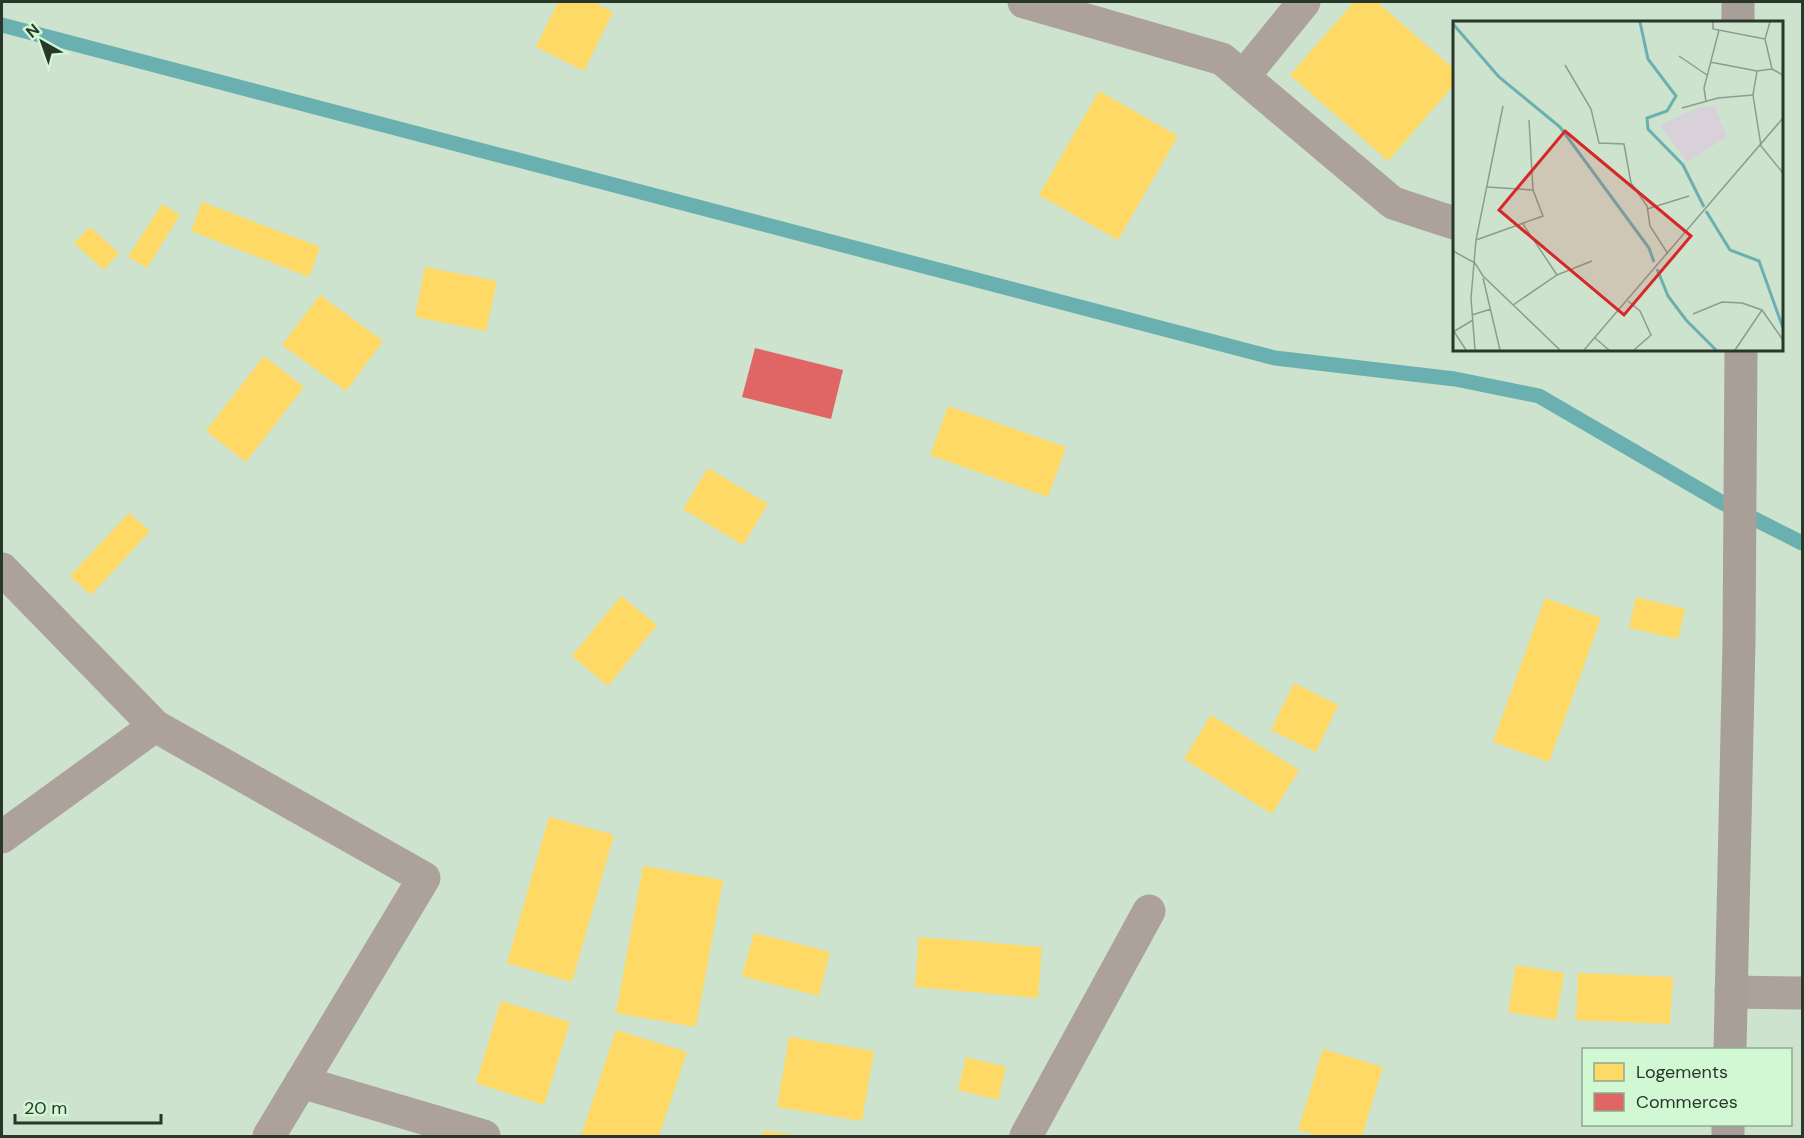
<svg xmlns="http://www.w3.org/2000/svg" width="1804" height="1138" font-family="'DM Sans',sans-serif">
	<rect width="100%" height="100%" fill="#cde3ce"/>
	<path fill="#ffd966" d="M 558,2 L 593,2 L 613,12 L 584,71 L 536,47 Z
		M 1354,2 L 1377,2 L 1454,69 L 1454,85 L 1388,161 L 1290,75 Z
		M 1099,91 L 1178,136 L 1118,240 L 1039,195 Z
		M 202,202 L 320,247 L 309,277 L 191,231 Z
		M 162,204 L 180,215 L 147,268 L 128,257 Z
		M 90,227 L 119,253 L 104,270 L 74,243 Z
		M 425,267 L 497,281 L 486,331 L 415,317 Z
		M 320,295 L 383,341 L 346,391 L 282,345 Z
		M 264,356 L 304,387 L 246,462 L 206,431 Z
		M 948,406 L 1066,447 L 1048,497 L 930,455 Z
		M 708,468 L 768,504 L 743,545 L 683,509 Z
		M 129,513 L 150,531 L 91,595 L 70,576 Z
		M 621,596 L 657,625 L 608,686 L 572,656 Z
		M 1636,597 L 1685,609 L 1678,639 L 1629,628 Z
		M 1545,598 L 1601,618 L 1549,762 L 1493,742 Z
		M 1294,683 L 1338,705 L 1316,752 L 1271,730 Z
		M 1211,715 L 1299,770 L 1272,814 L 1184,759 Z
		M 549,817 L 614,835 L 572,982 L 507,963 Z
		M 643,866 L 723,880 L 696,1027 L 616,1013 Z
		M 754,933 L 830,952 L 819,996 L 742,976 Z
		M 919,937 L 1042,947 L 1038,998 L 915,987 Z
		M 1516,965 L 1564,973 L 1556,1020 L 1508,1012 Z
		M 1578,973 L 1673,977 L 1670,1024 L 1576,1020 Z
		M 501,1001 L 570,1022 L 544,1105 L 476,1083 Z
		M 616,1030 L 687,1052 L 659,1136 L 581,1136 Z
		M 789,1037 L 874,1051 L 862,1121 L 777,1107 Z
		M 1323,1049 L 1383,1067 L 1362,1136 L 1320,1136 L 1298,1130 Z
		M 966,1057 L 1006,1067 L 998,1100 L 958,1090 Z
		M 763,1130 L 792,1135 L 792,1136 L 762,1136 Z"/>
	<path fill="#e06666" d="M 755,348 L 843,370 L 831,419 L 742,397 Z"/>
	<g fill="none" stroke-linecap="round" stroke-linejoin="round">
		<path stroke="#6bb0b1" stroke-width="15" d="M 2,25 L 1275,358 L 1455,379 L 1539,396 L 1721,502 L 1802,543"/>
		<path stroke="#ada19c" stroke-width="33" d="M 1024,2 L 1222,59 L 1393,203 L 1454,223
			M 1243,77 L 1304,2
			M 2,569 L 155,726 L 424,878 L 269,1136
			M 2,837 L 155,726
			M 1731,992 L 1802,993
			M 301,1082 L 484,1136
			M 1026,1136 L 1149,911"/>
		<path stroke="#a8a098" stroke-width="33" d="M 1738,22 L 1738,2
			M 1730,1050 L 1739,641 L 1741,350
			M 1728,1136 L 1728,1124"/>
	</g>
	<g transform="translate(1453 21)">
		<rect width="330" height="330" fill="#cde3ce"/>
		<path d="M 261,84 L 274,116 L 234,141 L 207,104 L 244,87 Z" fill="#d9d1d9"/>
		<path fill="none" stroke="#6bb0b1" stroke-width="3" d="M 187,1 L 195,38 L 223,75 L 214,90 L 194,97 L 195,108 L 230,144 L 251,186M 0,3 L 46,56 L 107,106 L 196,227 L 201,241M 253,190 L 277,229 L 306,240 L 330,307M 204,248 L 215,275 L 233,299 L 263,329"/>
		<path fill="none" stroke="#8b9e8c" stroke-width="1.5" d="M 260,1 L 260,8 L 312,18M 317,1 L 312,18 L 319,48 L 330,54M 226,35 L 254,54M 257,41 L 304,50 L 319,48M 112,44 L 138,88 L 146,122 L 171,123 L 178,162 L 194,185 L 197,205 L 215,233M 304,50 L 300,74 L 308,125 L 330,152M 253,81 L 251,67 L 266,9M 229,87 L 265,77 L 300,74M 34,166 L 80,169M 194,188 L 236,175M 70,203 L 104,254M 23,219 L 90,195 L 80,169 L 76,99M 0,230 L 22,242 L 30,255 L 107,329M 30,257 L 47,329M 175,280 L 187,290 L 198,314 L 181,329M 60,284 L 104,254 L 139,240M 240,293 L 269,281 L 289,282 L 309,289 L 330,319M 19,294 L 38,288M 0,309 L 13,329M 0,311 L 20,299M 142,317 L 156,329M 22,329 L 18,277 L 23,219 L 50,85M 131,329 L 330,97M 282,329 L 309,289"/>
		<path fill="#d62828" fill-opacity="0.15" stroke="#d62828" stroke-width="3" d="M 112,110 L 238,215 L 171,294 L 46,189 Z"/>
		<rect width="330" height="330" fill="none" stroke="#283729" stroke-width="3"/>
	</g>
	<rect width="1804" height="1138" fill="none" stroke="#283729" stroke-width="6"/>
	<rect x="1582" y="1048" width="210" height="78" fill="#d2f8d3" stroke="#8eab8f" stroke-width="1.5"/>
	<rect x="1594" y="1063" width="30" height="18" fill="#ffd966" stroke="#8eab8f" stroke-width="1.5"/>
	<text x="1636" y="1078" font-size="18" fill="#283729">Logements</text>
	<rect x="1594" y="1093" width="30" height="18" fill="#e06666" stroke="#8eab8f" stroke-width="1.5"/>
	<text x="1636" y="1108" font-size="18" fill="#283729">Commerces</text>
	<g transform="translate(42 42) rotate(320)" stroke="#d2f8d3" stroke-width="4.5" paint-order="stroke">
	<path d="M0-4.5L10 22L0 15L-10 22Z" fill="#283729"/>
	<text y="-9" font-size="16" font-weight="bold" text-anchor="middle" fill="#283729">N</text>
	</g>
	<path d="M15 1114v9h146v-9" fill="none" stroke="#283729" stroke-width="3"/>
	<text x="24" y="1114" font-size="18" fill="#283729" stroke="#d2f8d3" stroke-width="4.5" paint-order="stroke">20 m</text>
</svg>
